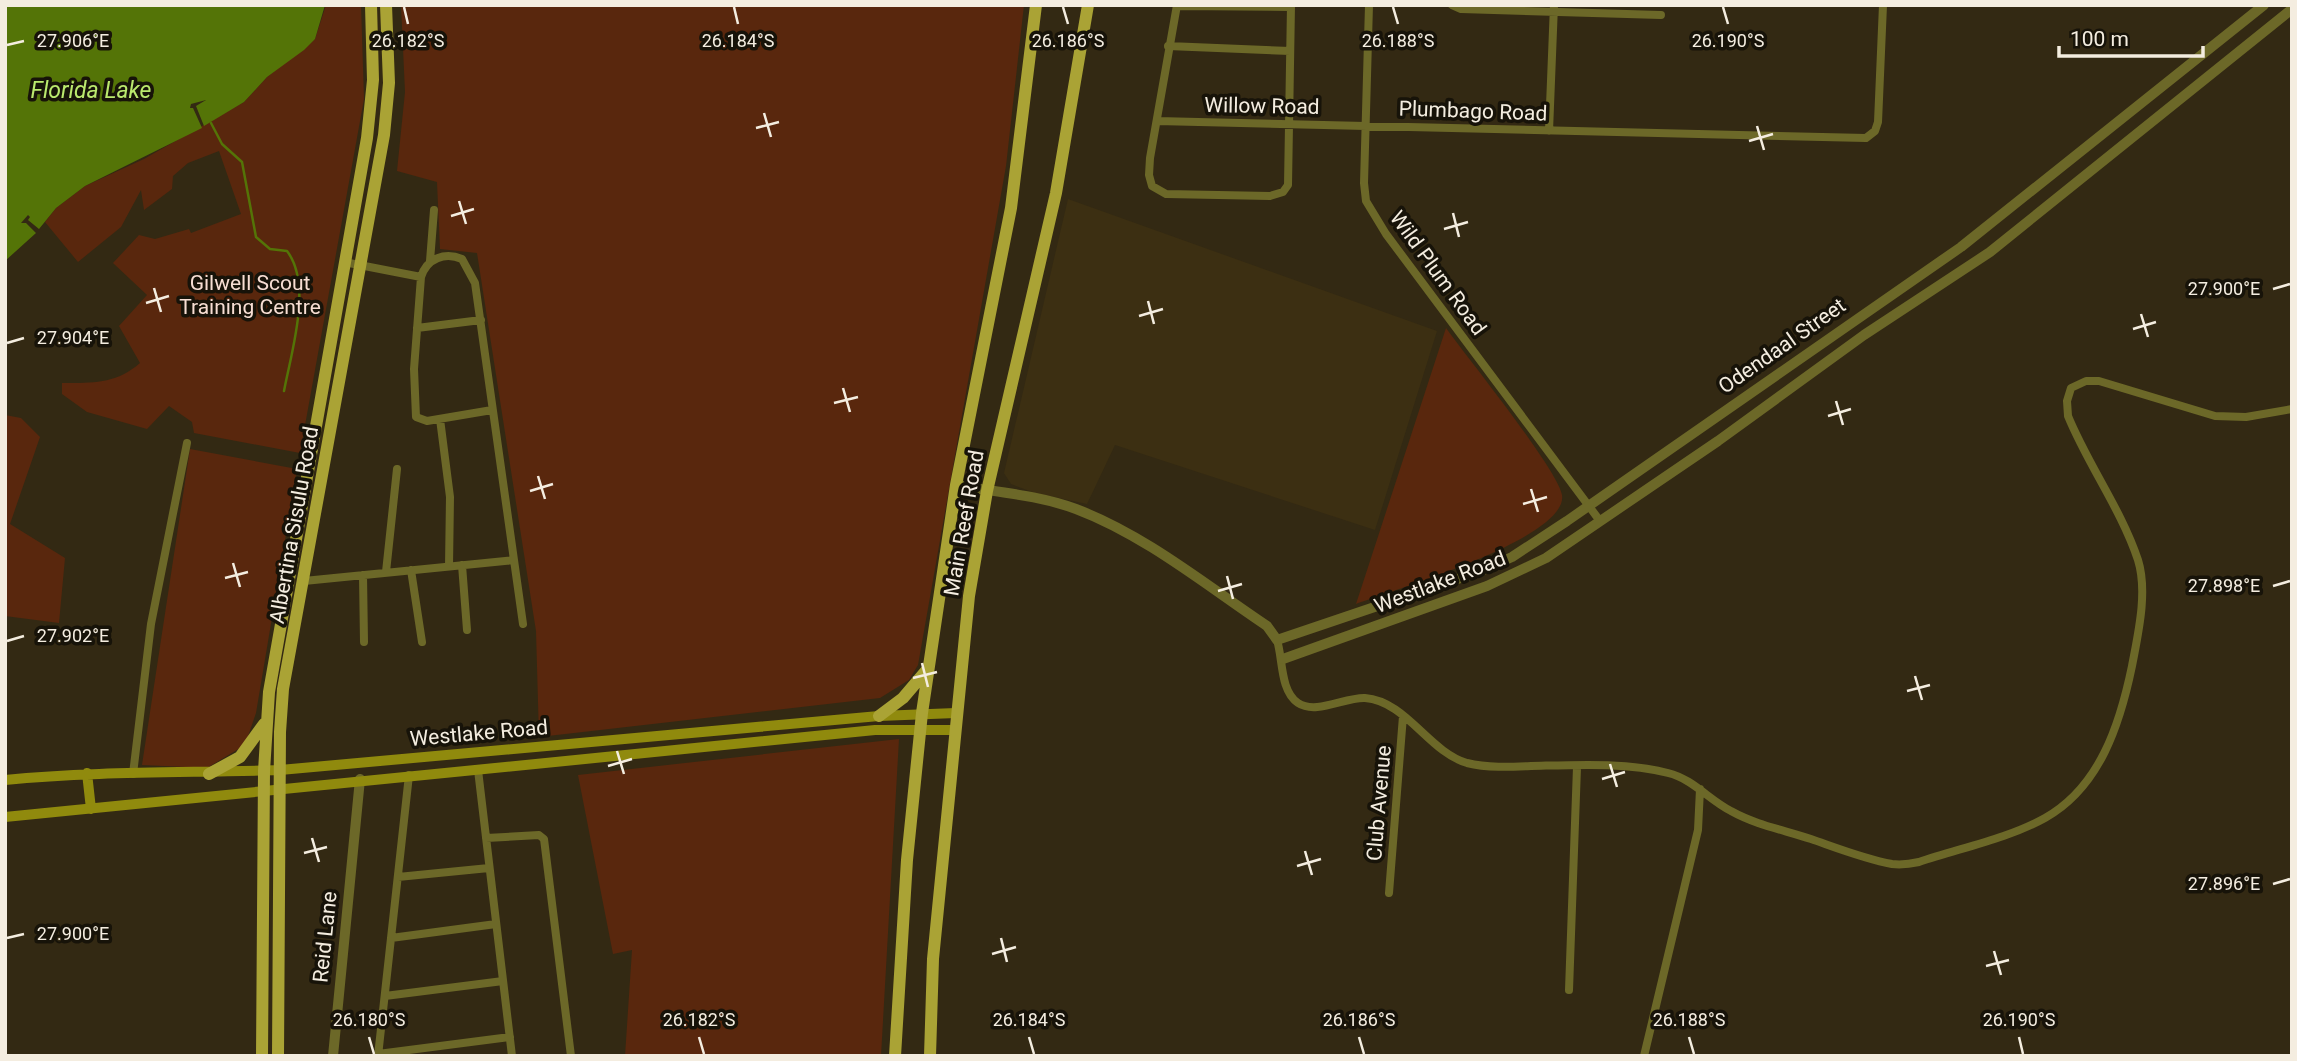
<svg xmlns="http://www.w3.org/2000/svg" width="2297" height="1061" font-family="Roboto,sans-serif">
	<rect width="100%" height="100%" fill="#332913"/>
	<path fill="#3c2f12" d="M 1068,199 L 1437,331 L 1375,530 L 1115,445 L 1087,504 L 1035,493 L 1011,484 L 1004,473 Z"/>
	<path fill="#59270d" d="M 326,5 L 361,5 L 364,99 L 300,453 L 194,433 L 192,422 L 169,406 L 147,429 L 87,412 L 62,394 L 62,383 C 93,383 116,384 140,363 L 119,326 L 147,295 L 113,263 L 139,235 L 155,239 L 189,229 L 191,233 L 241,214 L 219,151 L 188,163 L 173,176 L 172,189 L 144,210 L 141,190 L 121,227 L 78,262 L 45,222 L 56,208 L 85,186 L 144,159 L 244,102 L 267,77 L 315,39 Z
		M 401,5 L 1024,5 L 1006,166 L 918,665 L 909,680 L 880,698 L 539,737 L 536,631 L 477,253 L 440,249 L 437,182 L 397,171 L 405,92 Z
		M 1446,328 C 1466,356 1559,471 1562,495 C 1569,538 1391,591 1356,604 Z
		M 5,415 L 21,418 L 40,437 L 10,524 L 65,558 L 59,623 L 5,616 Z
		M 190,449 L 297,469 L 256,713 L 245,745 L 207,768 L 142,765 Z
		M 899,739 L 881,1056 L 625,1056 L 632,950 L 613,954 L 578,775 Z"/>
	<path fill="#547407" d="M 5,5 L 325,5 L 315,39 L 304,50 L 267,77 L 244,102 L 204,126 L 196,106 L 206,100 L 191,104 L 190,108 L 193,108 L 202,128 L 85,186 L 56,208 L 39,229 L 28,220 L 30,217 L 28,215 L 21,223 L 26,223 L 36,233 L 5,261 Z"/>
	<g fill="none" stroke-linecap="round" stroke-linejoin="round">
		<path stroke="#547407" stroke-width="2.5" d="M 211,123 L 222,144 L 242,162 L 256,237 L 270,249 L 287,251 C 313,285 291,353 284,391"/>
		<path stroke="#6c6828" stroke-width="8" d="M 1177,5 L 1150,158 L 1149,175 L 1152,186 L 1166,194 L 1270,196 L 1283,192 L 1288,185 L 1291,5
			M 1369,5 L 1364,183 L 1366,201 L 1386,234 L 1600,521
			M 1452,5 L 1461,9 L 1661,15
			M 1177,6 L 1291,7
			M 1168,46 L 1290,51
			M 1157,121 L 1866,138 L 1875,131 L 1878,122 L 1883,5
			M 1549,131 L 1554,5
			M 430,261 L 434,210
			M 344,262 L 421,277
			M 417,328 L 481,320
			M 492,410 L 427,421 L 416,417 L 414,369 L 421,277 C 427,258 445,252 462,259 L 475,283 L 523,624
			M 440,419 L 450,497 L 449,566
			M 462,565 L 467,630
			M 411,570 L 422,642
			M 386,572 L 397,469
			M 363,575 L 364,642
			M 304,581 L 514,560
			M 1277,640 C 1283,659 1280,691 1298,703 C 1316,715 1345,697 1365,698 C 1406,701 1429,752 1467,763 C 1487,768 1510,767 1531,766 C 1574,765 1626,762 1668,773 C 1693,779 1709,800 1731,811 C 1756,825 1784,830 1811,839 C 1837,848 1865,859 1892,864 C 1901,865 1910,864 1919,862 C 1960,848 2007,839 2045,818 C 2100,787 2120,724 2132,666 C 2138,634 2148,592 2138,560 C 2121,509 2088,465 2068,416 L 2067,401 L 2071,388 L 2086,381 L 2099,381 L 2215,416 L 2246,417 L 2292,409
			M 478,770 L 512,1056
			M 133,774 L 151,624 L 187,443
			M 486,838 L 539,835 L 544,839 L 571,1056
			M 398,877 L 489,868
			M 1389,893 L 1403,716
			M 391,938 L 496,924
			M 1569,990 L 1577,767
			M 385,996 L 503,981
			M 378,1054 L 510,1037
			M 378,1056 L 409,775
			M 1644,1056 L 1698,830 L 1700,789"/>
		<path stroke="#6c6828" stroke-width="10" d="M 956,485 C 995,492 1038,495 1076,509 C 1145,535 1207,586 1267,626 L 1277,640 L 1481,571 L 1512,557 L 1567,521 L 1961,247 L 2264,5
			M 1283,659 L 1487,586 L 1546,558 L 1718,441 L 1864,335 L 1990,252 L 2292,9
			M 333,1056 L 360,779"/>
		<path stroke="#908a0d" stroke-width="10" d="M 87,773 L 91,809
			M 5,780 C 96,771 188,773 280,770 L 879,716 L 956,713
			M 5,817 L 875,730 L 955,730"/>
		<path stroke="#aaa335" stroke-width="12" d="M 879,716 L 903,698 L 926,671
			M 209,774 L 240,757 L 264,724
			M 262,1056 L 264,771 L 269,692 L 367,138 L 373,80 L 371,5
			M 278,1056 L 280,732 L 283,689 L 384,135 L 389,83 L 386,5
			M 895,1056 L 907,860 L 922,713 L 956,485 L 1011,208 L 1036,5
			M 930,1056 L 933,959 L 969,596 L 987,491 L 1056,193 L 1088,5"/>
	</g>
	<path fill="none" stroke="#f4ede0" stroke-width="2.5" d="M 404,7 L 408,24M 734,7 L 738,24M 1063,7 L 1068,24M 1393,7 L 1398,24M 1723,7 L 1728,24M 7,45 L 24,41M 764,113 L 771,137M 1757,126 L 1764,150M 756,128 L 779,122M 1749,141 L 1773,134M 459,201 L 466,224M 1453,213 L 1459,237M 451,216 L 474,209M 1444,229 L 1468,222M 154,288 L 161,312M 2273,289 L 2290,284M 1148,301 L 1154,324M 146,303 L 169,296M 2141,314 L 2148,337M 1139,316 L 1163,309M 2133,329 L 2156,322M 7,343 L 24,338M 843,388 L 850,412M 1836,401 L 1843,425M 834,403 L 858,397M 1828,416 L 1851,409M 538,476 L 545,499M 1531,489 L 1538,512M 530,491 L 553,484M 1523,504 L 1547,497M 233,563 L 240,587M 1227,576 L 1233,599M 225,578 L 248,572M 2273,586 L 2290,581M 1218,591 L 1242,584M 7,641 L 24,636M 922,663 L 928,687M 1915,676 L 1922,700M 913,678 L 937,672M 1907,691 L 1930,685M 617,751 L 624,774M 1610,764 L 1617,787M 608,766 L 632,759M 1602,779 L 1625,772M 312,838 L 319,862M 1305,851 L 1312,875M 304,853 L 327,847M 1297,866 L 1321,859M 2273,884 L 2290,879M 7,938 L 24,934M 1001,938 L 1007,962M 1994,951 L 2001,975M 992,954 L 1016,947M 1986,966 L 2009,960M 369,1037 L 374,1054M 699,1037 L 704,1054M 1029,1037 L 1034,1054M 1359,1037 L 1364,1054M 1689,1037 L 1694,1054M 2019,1037 L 2023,1054"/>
	<g text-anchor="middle" stroke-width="7" stroke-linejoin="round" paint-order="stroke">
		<g font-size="21" fill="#f4ede0" stroke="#171309">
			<text transform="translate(1262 106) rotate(1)" y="7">Willow Road</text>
			<text transform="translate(1473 111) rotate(2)" y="7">Plumbago Road</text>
			<text transform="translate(1438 273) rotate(54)" y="7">Wild Plum Road</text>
			<text transform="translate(1782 346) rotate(-35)" y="7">Odendaal Street</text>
			<text transform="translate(964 523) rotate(-80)" y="7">Main Reef Road</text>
			<text transform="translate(294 525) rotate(-80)" y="7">Albertina Sisulu Road</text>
			<text transform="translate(1440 582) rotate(-21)" y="7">Westlake Road</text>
			<text transform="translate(479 733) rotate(-5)" y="7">Westlake Road</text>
			<text transform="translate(1379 803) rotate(-85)" y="7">Club Avenue</text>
			<text transform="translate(325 937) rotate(-84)" y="7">Reid Lane</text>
		</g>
		<g font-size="21" fill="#f7ded3" stroke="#171309">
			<text x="250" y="290">Gilwell Scout<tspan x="250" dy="24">Training Centre</tspan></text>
		</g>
		<g font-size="23" font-style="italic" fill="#bbe96e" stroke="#171309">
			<text x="91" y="98">Florida Lake</text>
		</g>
	</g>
	<g font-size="18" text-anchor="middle" fill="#f4ede0" stroke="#171309" stroke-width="7" stroke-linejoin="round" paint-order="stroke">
		<text x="73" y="47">27.906°E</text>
		<text x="408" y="47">26.182°S</text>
		<text x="738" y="47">26.184°S</text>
		<text x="1068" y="47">26.186°S</text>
		<text x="1398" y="47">26.188°S</text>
		<text x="1728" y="47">26.190°S</text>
		<text x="2224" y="295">27.900°E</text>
		<text x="73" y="344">27.904°E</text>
		<text x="2224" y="592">27.898°E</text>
		<text x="73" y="642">27.902°E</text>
		<text x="2224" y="890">27.896°E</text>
		<text x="73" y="940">27.900°E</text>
		<text x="369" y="1026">26.180°S</text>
		<text x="699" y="1026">26.182°S</text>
		<text x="1029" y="1026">26.184°S</text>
		<text x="1359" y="1026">26.186°S</text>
		<text x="1689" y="1026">26.188°S</text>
		<text x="2019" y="1026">26.190°S</text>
	</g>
	<rect width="2297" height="1061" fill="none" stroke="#f4ede0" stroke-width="14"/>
	<path d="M2059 46v10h144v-10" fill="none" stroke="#f4ede0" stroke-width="3.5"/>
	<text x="2070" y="46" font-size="21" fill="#f4ede0" stroke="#171309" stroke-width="5" paint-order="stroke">100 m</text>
</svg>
